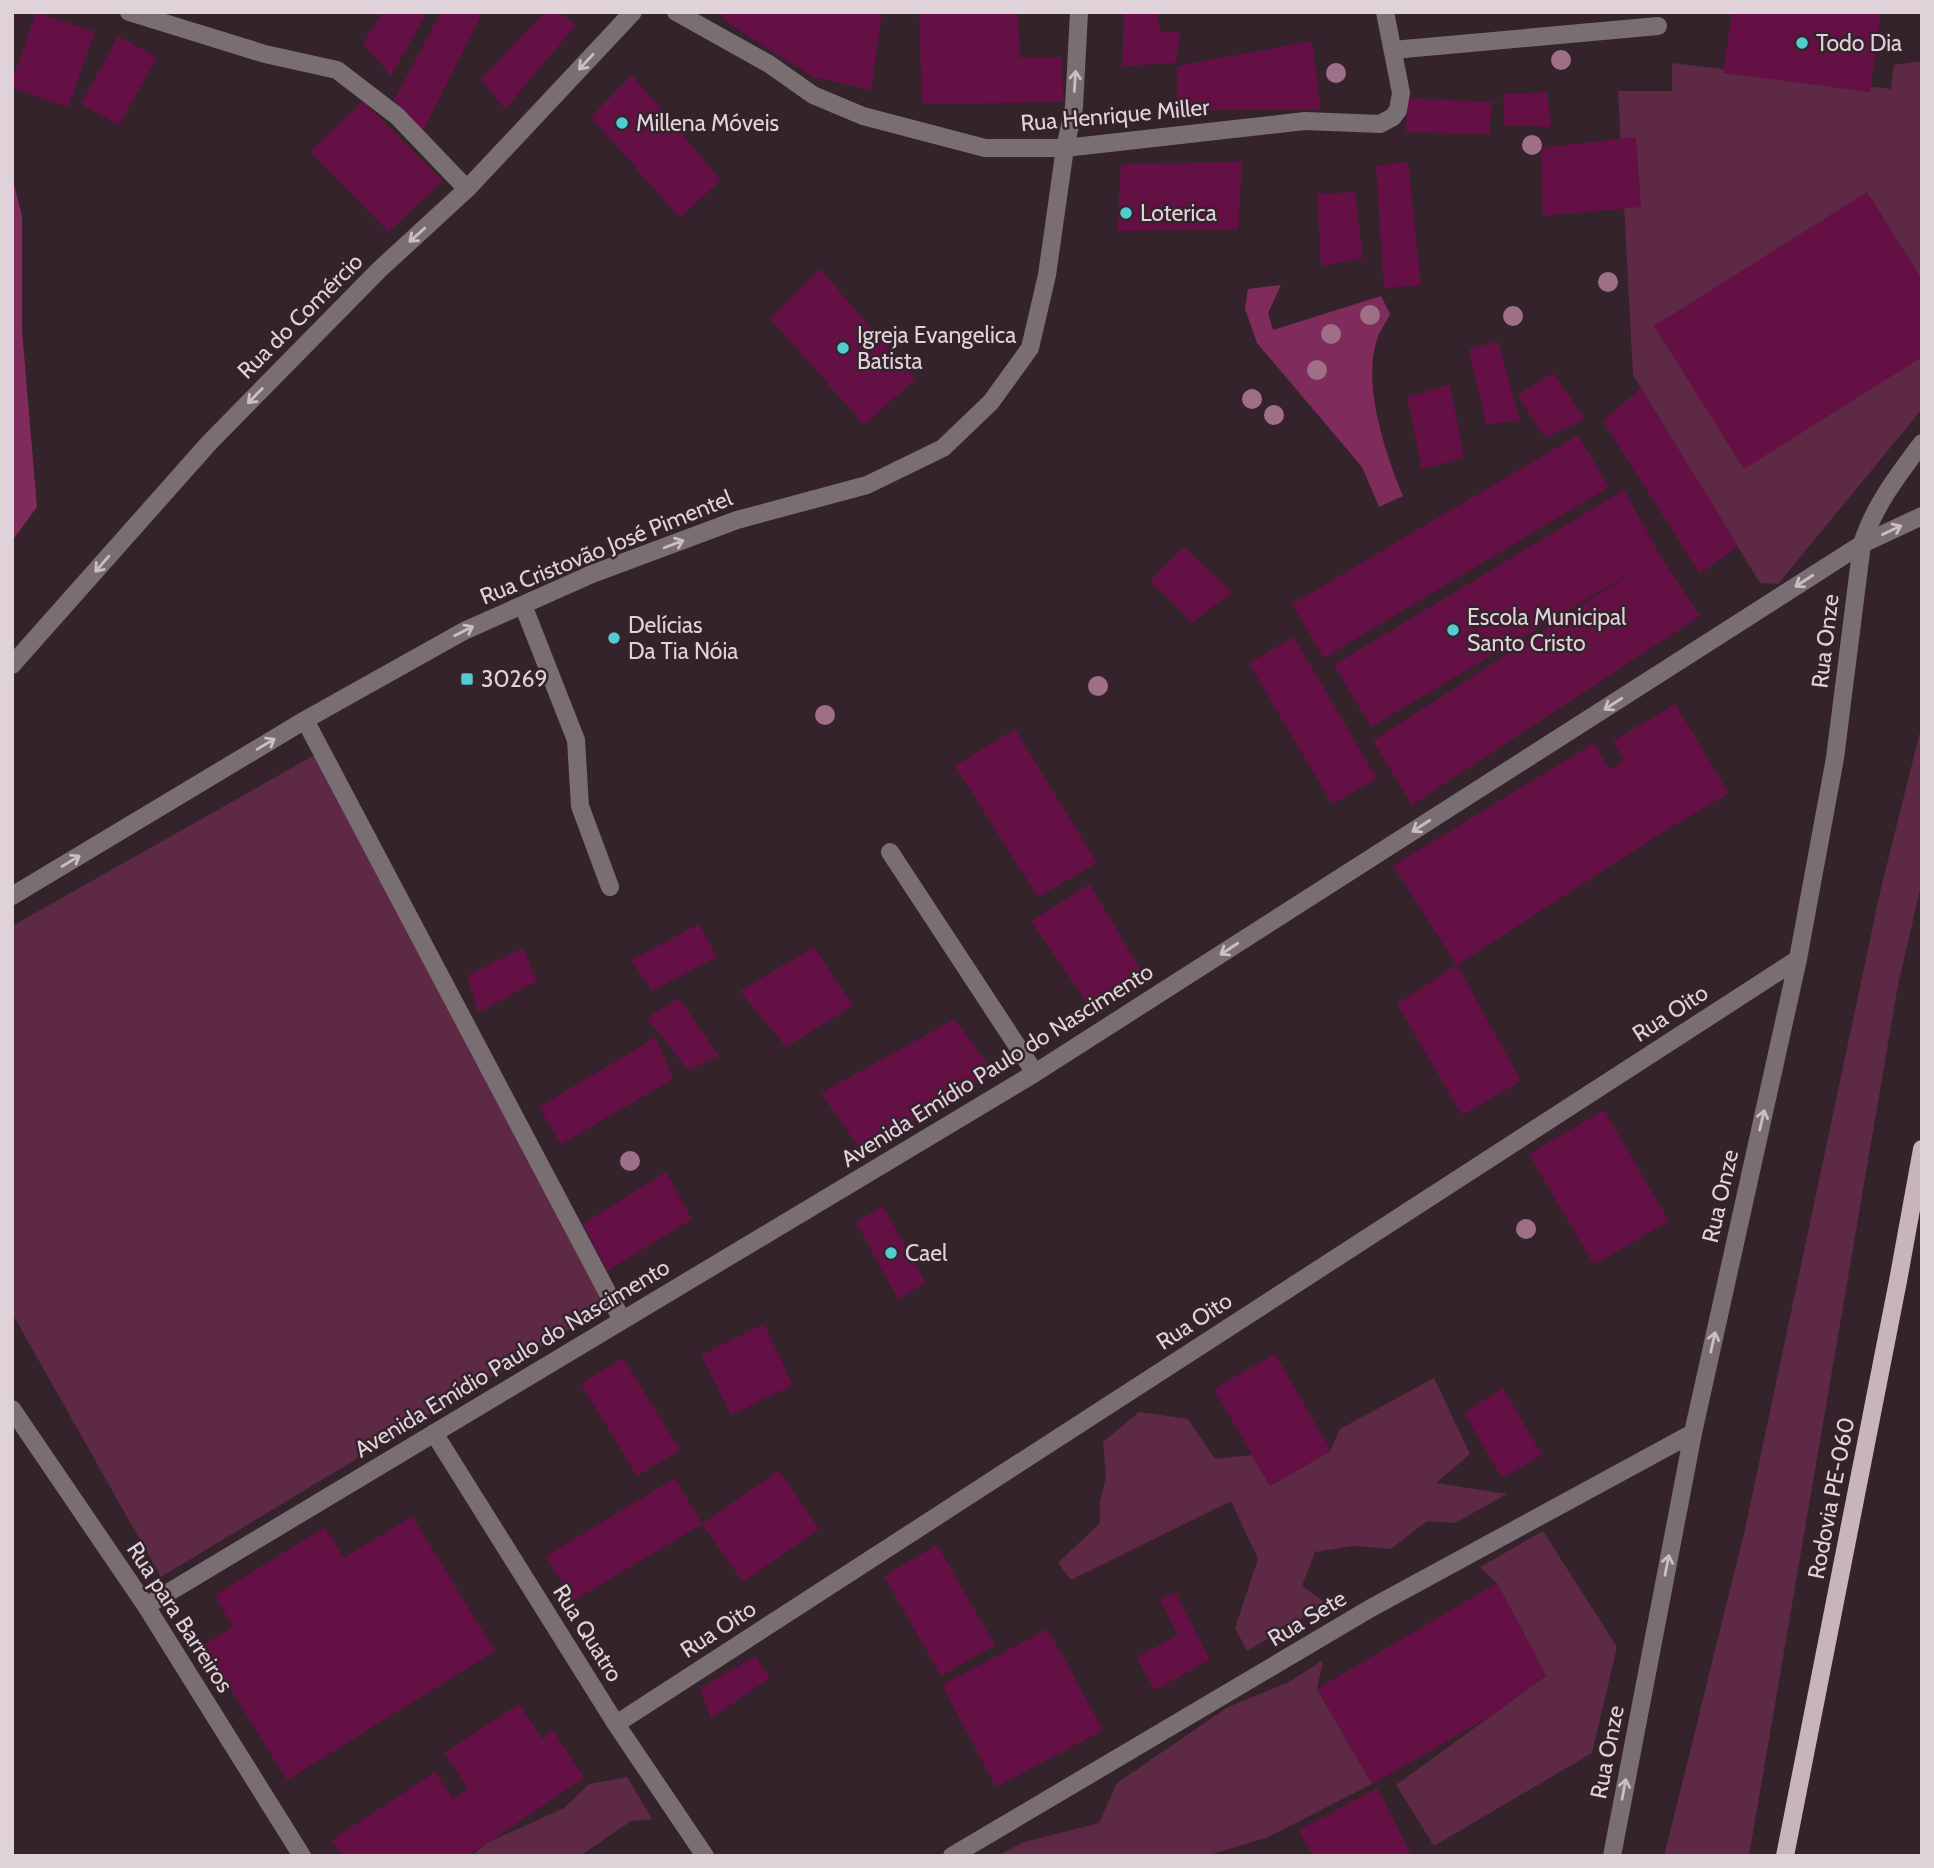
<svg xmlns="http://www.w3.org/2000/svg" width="1934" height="1868" font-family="Cabin,sans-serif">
	<rect width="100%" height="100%" fill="#35232c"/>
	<path fill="#5d2945" d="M 1922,61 L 1922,409 L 1778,584 L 1760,583 L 1633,375 L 1618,91 L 1672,91 L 1672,63 L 1891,89 L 1894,65 Z
		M 1922,724 L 1922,881 L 1898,985 L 1749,1856 L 1664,1856 L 1744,1534 L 1881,888 Z
		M 320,752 L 609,1306 L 161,1577 L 12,1313 L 12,926 Z
		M 1434,1378 L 1470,1454 L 1436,1483 L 1507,1494 L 1455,1523 L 1427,1521 L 1391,1549 L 1354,1546 L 1315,1552 L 1302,1586 L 1327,1604 L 1247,1651 L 1235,1628 L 1258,1559 L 1231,1501 L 1071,1580 L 1058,1563 L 1100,1523 L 1100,1501 L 1106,1477 L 1103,1442 L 1139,1412 L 1188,1419 L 1215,1459 L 1252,1455 L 1270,1486 L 1330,1451 L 1340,1429 Z
		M 1543,1531 L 1617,1647 L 1592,1753 L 1434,1846 L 1396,1785 L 1546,1676 L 1497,1583 L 1480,1567 Z
		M 1323,1660 L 1317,1689 L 1372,1784 L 1266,1838 L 1205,1856 L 997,1856 L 1024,1842 L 1099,1823 L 1117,1783 L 1228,1707 L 1289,1682 Z
		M 627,1777 L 652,1819 L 631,1821 L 580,1856 L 472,1856 L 485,1844 L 564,1808 L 589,1784 Z"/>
	<path fill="#7f2b5b" d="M 12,177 L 22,216 L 22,331 L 37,507 L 12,541 Z
		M 1281,285 L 1268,313 L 1273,330 L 1381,296 L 1390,314 C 1386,323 1378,333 1376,343 C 1363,387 1386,455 1403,496 L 1379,507 L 1362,467 L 1257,343 L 1245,309 L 1248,289 Z"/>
	<path fill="#641044" d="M 36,12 L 95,32 L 68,107 L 12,88 L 12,81 Z
		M 382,12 L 427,12 L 391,76 L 363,44 Z
		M 441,12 L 483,12 L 421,135 L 394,100 Z
		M 545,12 L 559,12 L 576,25 L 505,109 L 481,79 Z
		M 719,12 L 882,12 L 871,90 L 813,77 L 728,23 Z
		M 919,12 L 1018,12 L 1020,58 L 1061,57 L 1064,102 L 922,104 Z
		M 1132,12 L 1157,12 L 1160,32 L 1180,32 L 1176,63 L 1122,66 L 1124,14 Z
		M 1732,12 L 1881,12 L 1870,92 L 1723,73 Z
		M 118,36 L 157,57 L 119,125 L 81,104 Z
		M 1312,41 L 1321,110 L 1177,110 L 1177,66 Z
		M 632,75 L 721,180 L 680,218 L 591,117 Z
		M 1547,92 L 1551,127 L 1504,125 L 1503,94 Z
		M 1407,98 L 1492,102 L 1489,134 L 1406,132 Z
		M 363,101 L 443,181 L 388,232 L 310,152 Z
		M 1636,137 L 1641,207 L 1543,216 L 1541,148 Z
		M 1242,162 L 1238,229 L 1117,231 L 1121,164 Z
		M 1408,162 L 1421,285 L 1384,288 L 1376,166 Z
		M 1355,192 L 1363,258 L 1321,266 L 1317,194 Z
		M 1867,192 L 1922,279 L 1922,357 L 1744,469 L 1654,326 Z
		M 820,269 L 915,379 L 864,425 L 770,318 Z
		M 1498,341 L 1520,420 L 1486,425 L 1469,349 Z
		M 1553,373 L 1585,419 L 1545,438 L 1517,395 Z
		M 1450,384 L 1464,458 L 1422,469 L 1407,397 Z
		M 1641,388 L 1738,546 L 1700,574 L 1603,421 Z
		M 1578,435 L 1609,487 L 1324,658 L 1292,604 Z
		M 1624,490 L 1660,555 L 1700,616 L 1412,805 L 1373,741 L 1644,565 L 1371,727 L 1334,665 Z
		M 1184,547 L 1232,592 L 1192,623 L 1150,581 Z
		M 1294,637 L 1377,779 L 1332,804 L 1249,663 Z
		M 1675,704 L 1729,793 L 1666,830 L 1457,965 L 1393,866 L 1594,743 L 1610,770 L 1624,761 L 1613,741 Z
		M 1015,729 L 1097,863 L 1038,897 L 955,766 Z
		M 1090,884 L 1141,971 L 1087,1003 L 1031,921 Z
		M 699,924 L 717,957 L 652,991 L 631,960 Z
		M 814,947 L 853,1006 L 786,1047 L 740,991 Z
		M 523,948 L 537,981 L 478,1012 L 467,976 Z
		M 1457,965 L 1521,1081 L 1462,1115 L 1397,1004 Z
		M 679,998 L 719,1056 L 688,1070 L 647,1018 Z
		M 955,1019 L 994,1073 L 862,1152 L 821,1093 Z
		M 656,1037 L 673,1079 L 561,1144 L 539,1107 Z
		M 1604,1110 L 1669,1221 L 1594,1265 L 1529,1154 Z
		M 666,1172 L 692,1219 L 607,1271 L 583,1224 Z
		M 883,1206 L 926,1283 L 898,1299 L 856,1222 Z
		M 764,1324 L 793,1385 L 731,1415 L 701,1355 Z
		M 1275,1354 L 1331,1451 L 1270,1486 L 1214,1389 Z
		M 623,1358 L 680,1450 L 637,1476 L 581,1384 Z
		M 1503,1388 L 1542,1455 L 1502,1478 L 1464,1413 Z
		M 779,1470 L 819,1529 L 743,1582 L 702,1524 Z
		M 675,1478 L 702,1524 L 573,1601 L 546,1556 Z
		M 412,1516 L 495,1651 L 287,1780 L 203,1645 L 233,1627 L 215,1595 L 325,1527 L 344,1558 Z
		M 937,1545 L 995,1645 L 941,1676 L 884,1576 Z
		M 1497,1583 L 1546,1675 L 1491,1716 L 1372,1784 L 1317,1689 Z
		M 1175,1592 L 1210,1660 L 1154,1690 L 1137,1657 L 1178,1635 L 1160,1600 Z
		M 1048,1629 L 1103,1730 L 996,1787 L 942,1685 Z
		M 756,1656 L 770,1678 L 711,1718 L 700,1688 Z
		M 519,1704 L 542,1739 L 552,1729 L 584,1778 L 468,1856 L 342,1856 L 332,1840 L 435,1772 L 453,1799 L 468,1788 L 444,1753 Z
		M 1377,1788 L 1412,1856 L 1313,1856 L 1299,1830 Z"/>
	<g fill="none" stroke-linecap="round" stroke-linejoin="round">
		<path stroke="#796f73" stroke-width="18" d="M 129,12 L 265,54 L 337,70 L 397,116 L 467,189
			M 676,12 L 769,64 L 813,95 L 863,116 L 985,148 L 1065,148 L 1305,121 L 1380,124 L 1393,117 L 1398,110 L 1401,93 L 1385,12
			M 1393,50 L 1658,26
			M 523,605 L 576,740 L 580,806 L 610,887
			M 12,665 L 209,443 L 379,270 L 467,189 L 633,12
			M 305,720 L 622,1320
			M 890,852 L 1035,1073
			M 12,896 L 305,720 L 464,631 L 592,574 L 737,520 L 867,485 L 943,448 L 991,402 L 1030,348 L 1047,275 L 1065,148 L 1074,107 L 1079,12
			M 12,1409 L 146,1606 L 302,1856
			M 434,1433 L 616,1724 L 705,1856
			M 146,1606 L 1035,1073 L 1862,544 L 1922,516
			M 616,1724 L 1798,959
			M 952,1856 L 1371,1608 L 1693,1433
			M 1612,1856 L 1693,1433 L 1798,959 L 1835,758 L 1862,544 C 1874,506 1898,475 1922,443"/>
		<path stroke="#c8b4bd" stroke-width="18" d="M 1785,1856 L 1898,1281 L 1922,1149"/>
	</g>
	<g fill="#9f6f87">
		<circle cx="1561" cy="60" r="10"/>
		<circle cx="1336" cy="73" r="10"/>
		<circle cx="1532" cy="145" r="10"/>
		<circle cx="1608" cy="282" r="10"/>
		<circle cx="1370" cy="315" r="10"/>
		<circle cx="1513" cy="316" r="10"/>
		<circle cx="1331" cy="334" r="10"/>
		<circle cx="1317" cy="370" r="10"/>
		<circle cx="1252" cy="399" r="10"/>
		<circle cx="1274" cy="415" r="10"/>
		<circle cx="1098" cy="686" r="10"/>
		<circle cx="825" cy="715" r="10"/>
		<circle cx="630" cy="1161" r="10"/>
		<circle cx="1526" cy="1229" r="10"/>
	</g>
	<defs><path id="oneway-shaft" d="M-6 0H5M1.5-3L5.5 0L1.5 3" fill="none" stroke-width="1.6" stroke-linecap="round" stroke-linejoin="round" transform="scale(1.75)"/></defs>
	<g stroke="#cbbec4">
		<use href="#oneway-shaft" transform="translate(586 62) rotate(133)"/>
		<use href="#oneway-shaft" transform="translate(1075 81) rotate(-86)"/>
		<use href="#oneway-shaft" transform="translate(417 235) rotate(138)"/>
		<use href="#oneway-shaft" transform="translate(255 396) rotate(134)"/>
		<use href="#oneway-shaft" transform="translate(1892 530) rotate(-25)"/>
		<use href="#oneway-shaft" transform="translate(674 544) rotate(-21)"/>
		<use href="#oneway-shaft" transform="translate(102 564) rotate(131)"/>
		<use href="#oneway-shaft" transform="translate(1804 581) rotate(147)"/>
		<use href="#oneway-shaft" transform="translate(464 631) rotate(-27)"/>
		<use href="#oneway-shaft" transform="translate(1613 704) rotate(147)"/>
		<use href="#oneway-shaft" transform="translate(266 744) rotate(-31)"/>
		<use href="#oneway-shaft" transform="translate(1421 826) rotate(147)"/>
		<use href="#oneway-shaft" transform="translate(71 861) rotate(-31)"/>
		<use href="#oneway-shaft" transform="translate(1229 949) rotate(147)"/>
		<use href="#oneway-shaft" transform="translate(1762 1120) rotate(-77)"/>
		<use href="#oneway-shaft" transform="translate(1713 1342) rotate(-77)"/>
		<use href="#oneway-shaft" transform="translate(1667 1565) rotate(-79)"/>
		<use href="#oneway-shaft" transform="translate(1624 1789) rotate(-79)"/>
	</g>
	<g fill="#52ccd0" stroke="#35232c" stroke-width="2.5">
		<circle cx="1802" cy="43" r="7"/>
		<circle cx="622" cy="123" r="7"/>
		<circle cx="1126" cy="213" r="7"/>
		<circle cx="843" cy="348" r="7"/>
		<circle cx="1453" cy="630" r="7"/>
		<circle cx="614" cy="638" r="7"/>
		<rect x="460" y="672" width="14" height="14" rx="3.5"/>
		<circle cx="891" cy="1253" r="7"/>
	</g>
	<g text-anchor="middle" stroke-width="5" stroke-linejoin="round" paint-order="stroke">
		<g font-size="23" fill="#dfd2d8" stroke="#35232c" text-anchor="start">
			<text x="1816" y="51">Todo Dia</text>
			<text x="636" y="131">Millena Móveis</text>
			<text x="1140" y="221">Loterica</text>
			<text x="857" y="343">Igreja Evangelica<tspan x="857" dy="26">Batista</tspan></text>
			<text x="1467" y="625">Escola Municipal<tspan x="1467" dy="26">Santo Cristo</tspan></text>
			<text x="628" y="633">Delícias<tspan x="628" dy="26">Da Tia Nóia</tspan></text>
			<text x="481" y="687">30269</text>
			<text x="905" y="1261">Cael</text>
		</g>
		<g font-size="23" fill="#dfd2d8" stroke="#35232c">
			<text transform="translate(1115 115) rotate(-5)" y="8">Rua Henrique Miller</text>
			<text transform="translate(300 316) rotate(-45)" y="8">Rua do Comércio</text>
			<text transform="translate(606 547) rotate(-22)" y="8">Rua Cristovão José Pimentel</text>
			<text transform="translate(1825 641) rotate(-83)" y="8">Rua Onze</text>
			<text transform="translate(1670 1013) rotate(-33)" y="8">Rua Oito</text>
			<text transform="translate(997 1065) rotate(-32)" y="8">Avenida Emídio Paulo do Nascimento</text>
			<text transform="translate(1720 1196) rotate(-77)" y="8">Rua Onze</text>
			<text transform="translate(1194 1321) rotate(-33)" y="8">Rua Oito</text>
			<text transform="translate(512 1358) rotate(-31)" y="8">Avenida Emídio Paulo do Nascimento</text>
			<text transform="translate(1831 1498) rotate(-79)" y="8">Rodovia PE-060</text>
			<text transform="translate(180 1617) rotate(57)" y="8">Rua para Barreiros</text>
			<text transform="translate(1307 1618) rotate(-31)" y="8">Rua Sete</text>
			<text transform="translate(718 1629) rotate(-33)" y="8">Rua Oito</text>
			<text transform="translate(588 1633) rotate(58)" y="8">Rua Quatro</text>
			<text transform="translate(1607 1752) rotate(-79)" y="8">Rua Onze</text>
		</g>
	</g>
	<rect width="1934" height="1868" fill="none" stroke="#dfd2d8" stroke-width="28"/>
</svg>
